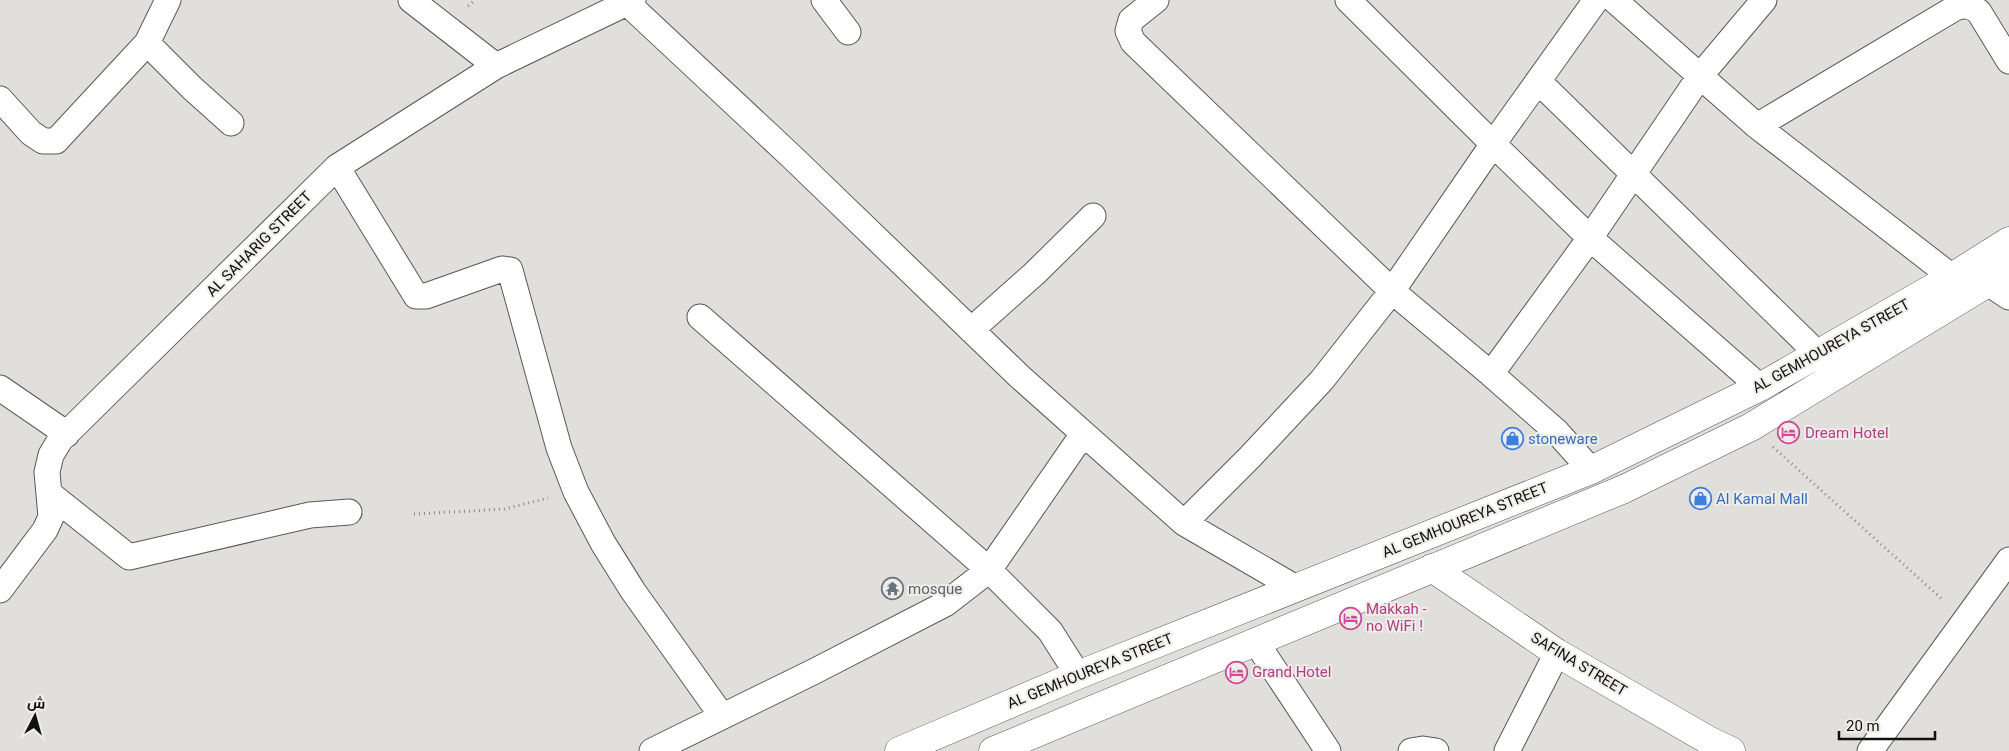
<svg xmlns="http://www.w3.org/2000/svg" width="2009" height="751" font-family="Roboto,Cairo,sans-serif">
	<rect width="100%" height="100%" fill="#e1dfdb"/>
	<g fill="none" stroke-linecap="round" stroke-linejoin="round">
		<defs>
			<path id="minor" d="M 411,0 L 496,66
				M 624,0 L 792,157 L 1019,376 L 1184,523 L 1296,588
				M 824,0 L 848,32
				M 1156,0 L 1131,20 L 1128,31 L 1133,42 L 1392,291 L 1491,374
				M 1348,0 L 1493,144 L 1596,0
				M 1614,0 L 1700,76 L 1764,0
				M 147,43 L 192,88 L 231,123
				M 1538,81 L 1819,355
				M 0,99 L 31,133 L 43,141 L 56,141 L 147,43 L 168,0
				M 1757,126 L 1955,8 C 1965,5 1970,5 1979,12 L 2009,61
				M 337,167 L 416,296 L 426,296 L 502,269 L 510,270 L 559,448 L 576,492 L 603,543 L 633,591 L 722,716
				M 1988,283 L 2009,297
				M 700,317 L 989,570 L 1050,631 L 1078,675
				M 971,330 L 1034,274 L 1093,216
				M 0,388 L 67,434
				M 1591,470 L 1557,432 L 1491,374 L 1590,238 L 1700,76 L 1757,126 L 1952,277
				M 50,494 L 129,557 L 310,515 L 349,512
				M 1184,523 L 1250,457 L 1322,380 L 1392,291 L 1493,144 L 1590,238 L 1760,387
				M 0,590 L 45,530 L 51,517 L 47,472 L 51,455 L 60,440 L 337,167 L 496,66 L 633,0
				M 1256,642 L 1328,751
				M 652,751 L 813,672 L 945,604 L 989,570 L 1083,434
				M 1411,751 L 1423,749 L 1436,751
				M 1507,751 L 1557,653
				M 1870,751 L 2009,560"/>
			<path id="tertiary" d="M 1432,568 L 1557,653 L 1708,740 L 1731,751"/>
			<path id="secondary" d="M 899,751 L 1078,675 L 1591,470 L 1760,387 L 1952,277 L 2009,241
				M 993,751 L 1624,489 L 1751,427 L 2009,270"/>
		</defs>
		<use href="#minor" stroke="#595854" stroke-width="27"/>
		<use href="#tertiary" stroke="#595854" stroke-width="29"/>
		<use href="#secondary" stroke="#595854" stroke-width="29"/>
		<path stroke="#888784" stroke-width="3" stroke-dasharray="1 4" stroke-linecap="butt" d="M 468,6 L 475,0
			M 1773,447 L 1943,600
			M 414,514 L 505,509 L 548,498"/>
		<use href="#minor" stroke="#fff" stroke-width="25"/>
		<use href="#tertiary" stroke="#fff" stroke-width="28"/>
		<use href="#secondary" stroke="#fff" stroke-width="28"/>
	</g>
	<defs>
		<symbol id="hotel-ring" viewBox="-11 -11 22 22"><circle r="9.5" fill="#eeede8" stroke="#d1479c" stroke-width="1.5"/><path d="M-6-4.5h1.5V1H6V5H4.5V3h-9V5H-6ZM-4 0a1.8 1.8 0 1 1 3.6 0ZM.5 0V-2.5h3Q6-2.5 6 0Z" fill="#d1479c"/></symbol>
		<symbol id="shop-ring" viewBox="-11 -11 22 22"><circle r="9.5" fill="#eeede8" stroke="#3f7fe0" stroke-width="1.5"/><path d="M-5-2.5h2.3a2.7 3.5 0 0 1 5.4 0H5L5.5 6h-11ZM-1.5-2.5h3a1.5 2.3 0 0 0-3 0Z" fill="#3f7fe0"/></symbol>
		<symbol id="temple-ring" viewBox="-11 -11 22 22"><circle r="9.5" fill="#eeede8" stroke="#6b7280" stroke-width="1.5"/><path d="M0-6L5-2H3V0L6.5 2.5H4V6H1.5V3h-3V6H-4V2.5H-6.5L-3 0V-2H-5Z" fill="#6b7280"/></symbol>
	</defs>
	<g fill-rule="evenodd">
		<use href="#hotel-ring" x="1776" y="420" width="25" height="25"/>
		<use href="#shop-ring" x="1500" y="426" width="25" height="25"/>
		<use href="#shop-ring" x="1688" y="486" width="25" height="25"/>
		<use href="#temple-ring" x="880" y="576" width="25" height="25"/>
		<use href="#hotel-ring" x="1338" y="606" width="25" height="25"/>
		<use href="#hotel-ring" x="1224" y="660" width="25" height="25"/>
	</g>
	<g text-anchor="middle" stroke-width="4" stroke-linejoin="round" paint-order="stroke">
		<g font-size="15" fill="#10100e" stroke="#eeede8">
			<text transform="translate(259 244) rotate(-45)" y="5">AL SAHARIG STREET</text>
			<text transform="translate(1831 346) rotate(-29)" y="5">AL GEMHOUREYA STREET</text>
			<text transform="translate(1465 520) rotate(-22)" y="5">AL GEMHOUREYA STREET</text>
			<text transform="translate(1579 664) rotate(31)" y="5">SAFINA STREET</text>
			<text transform="translate(1090 671) rotate(-22)" y="5">AL GEMHOUREYA STREET</text>
		</g>
		<g font-size="15" fill="#b23c85" stroke="#eeede8" text-anchor="start">
			<text x="1805" y="438">Dream Hotel</text>
			<text x="1366" y="614">Makkah -<tspan x="1366" dy="17">no WiFi !</tspan></text>
			<text x="1252" y="677">Grand Hotel</text>
		</g>
		<g font-size="15" fill="#366cbe" stroke="#eeede8" text-anchor="start">
			<text x="1528" y="444">stoneware</text>
			<text x="1716" y="504">Al Kamal Mall</text>
		</g>
		<g font-size="15" fill="#5b616d" stroke="#eeede8" text-anchor="start">
			<text x="908" y="594">mosque</text>
		</g>
	</g>
	<g transform="translate(35 716) rotate(6)" stroke="#eeede8" stroke-width="4" paint-order="stroke">
	<path d="M0-4L9 19L0 12L-9 19Z" fill="#10100e"/>
	<text y="-8" font-size="14" font-weight="bold" text-anchor="middle" fill="#10100e">ش</text>
	</g>
	<path d="M1839 731v8h96v-8" fill="none" stroke="#10100e" stroke-width="2.5"/>
	<text x="1846" y="731" font-size="15" fill="#10100e" stroke="#eeede8" stroke-width="4" paint-order="stroke">20 m</text>
</svg>
